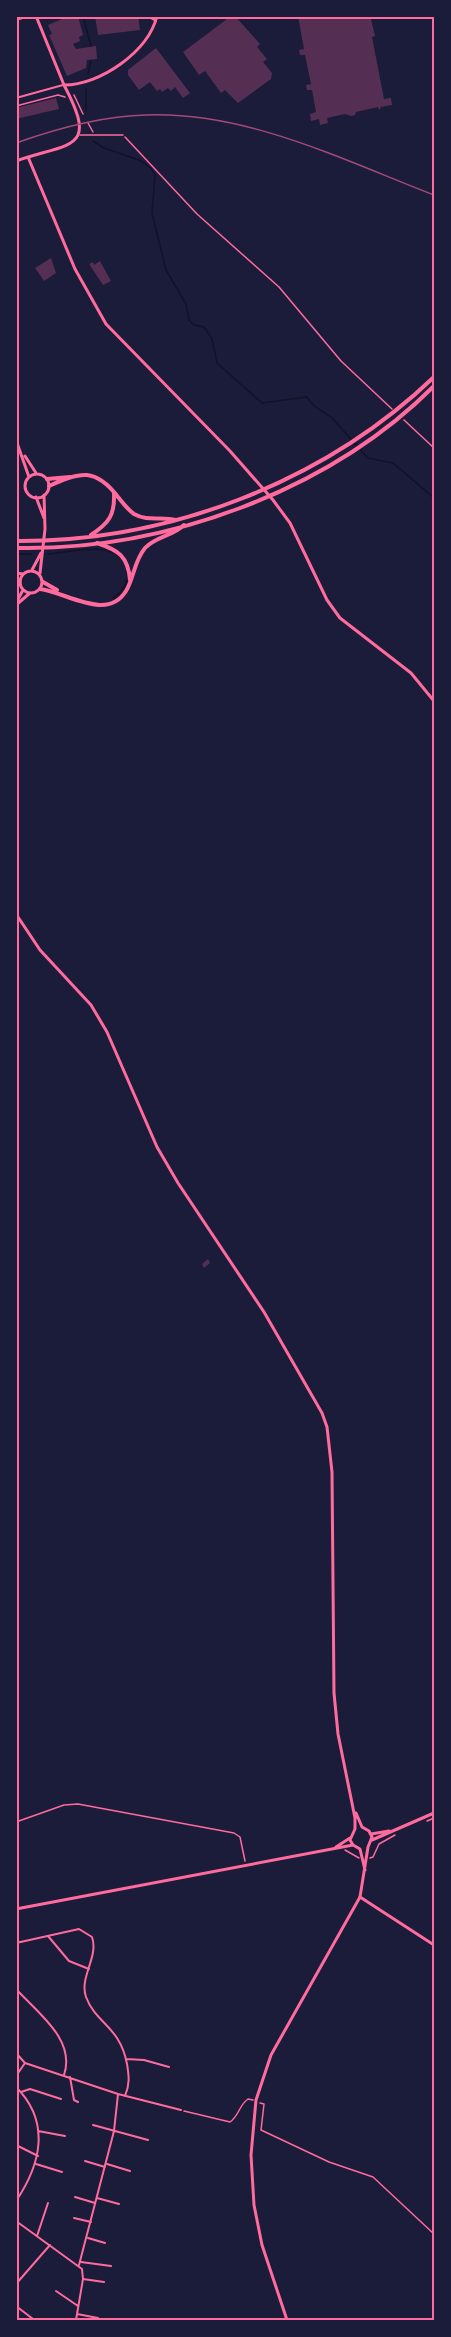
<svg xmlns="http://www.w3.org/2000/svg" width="451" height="2337" font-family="'IBM Plex Serif',serif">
	<rect width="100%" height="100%" fill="#1b1b3a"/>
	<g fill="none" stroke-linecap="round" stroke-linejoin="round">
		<path stroke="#12122b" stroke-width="1.5" d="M 83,16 L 91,46
			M 88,74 L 91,60
			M 86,110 L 86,89
			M 93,141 L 104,148 L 139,160 L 151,168 L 155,175 L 152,213 L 166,270 L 186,304 L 189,320 L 194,325 L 204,327 L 212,339 L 217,363 L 262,403 L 307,397 L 313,405 L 332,418 L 368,458 L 393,463 L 434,498
			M 16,554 L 31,554
			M 48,554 C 71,552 126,536 127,575 C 127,585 121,593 113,598"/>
	</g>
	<path fill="#542f53" d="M 69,16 L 78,16 L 83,35 L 79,37 L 80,41 L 73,44 L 76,49 L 96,46 L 97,59 L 87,60 L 86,68 L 67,76 L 49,35 L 52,34 L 48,25 Z
		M 95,16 L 138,16 L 140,30 L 98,35 Z
		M 231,16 L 235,16 L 260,44 L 257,47 L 267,59 L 263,62 L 272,73 L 271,79 L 238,103 L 225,90 L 221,93 L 205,71 L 199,75 L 183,52 Z
		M 298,16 L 376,16 L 371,19 L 375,36 L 372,37 L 384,99 L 391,98 L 392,105 L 381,107 L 379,110 L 378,107 L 356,112 L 355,115 L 351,116 L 345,114 L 327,118 L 328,123 L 320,125 L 319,119 L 311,121 L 310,114 L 316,112 L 312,90 L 307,90 L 306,85 L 311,84 L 305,55 L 300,55 L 299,50 L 304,49 Z
		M 156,48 L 190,93 L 183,98 L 175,87 L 171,91 L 168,88 L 162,92 L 160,89 L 157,91 L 150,82 L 139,90 L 128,75 L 128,70 Z
		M 56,98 L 59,109 L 16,119 L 16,108 Z
		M 51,258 L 56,273 L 44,281 L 35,268 Z
		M 100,261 L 111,281 L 103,285 L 89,264 L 93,262 L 94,265 Z
		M 208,1259 L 210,1263 L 204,1268 L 202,1264 Z"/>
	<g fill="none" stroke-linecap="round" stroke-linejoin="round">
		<path stroke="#ff6b9d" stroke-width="1.5" d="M 74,95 L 83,114
			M 16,106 L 58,95 L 65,97
			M 88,123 L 93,132
			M 125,137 L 197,214 L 279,287 L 341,361 L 392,409
			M 404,420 L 434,448
			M 427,1821 L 434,1818
			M 16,1822 L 64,1805 L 78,1804 L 234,1833 L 240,1837 L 245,1861
			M 345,1850 L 359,1858
			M 370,1858 L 373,1857 L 379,1844 L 395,1835
			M 260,2103 L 264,2104 L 261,2130 L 329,2162 L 373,2177 L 434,2234
			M 184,2111 L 230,2122 C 239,2116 239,2105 248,2099 L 253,2100"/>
		<path stroke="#ff6b9d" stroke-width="1.5" d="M 80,135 L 123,135"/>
		<path stroke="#ff6b9d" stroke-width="2" d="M 147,16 L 156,21
			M 16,20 L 29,16
			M 16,98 L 63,85
			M 48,1936 L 69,1961 L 89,1969
			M 16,1943 L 79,1929 L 92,1937 C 99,1957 79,1977 86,1997 C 96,2024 120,2026 127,2064 C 129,2076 130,2084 125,2096
			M 16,1989 C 38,2013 76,2040 64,2075
			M 16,2053 L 25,2063
			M 126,2059 L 144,2060 L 169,2067
			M 25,2063 L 118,2094 L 181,2110
			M 16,2076 L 25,2063
			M 70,2077 L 74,2100 L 78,2102
			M 16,2087 C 51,2122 41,2164 16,2201
			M 21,2092 L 30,2089 L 61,2099
			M 93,2125 L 148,2140
			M 38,2131 L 65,2136
			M 16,2145 L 38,2156
			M 85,2161 L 105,2167
			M 36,2164 L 62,2172
			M 107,2164 L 130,2171
			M 75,2197 L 95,2203
			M 97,2198 L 119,2204
			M 74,2218 L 91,2222
			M 16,2221 L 82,2269 L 83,2279 L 76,2320
			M 37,2236 L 48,2203
			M 88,2238 L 105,2243
			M 81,2262 L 111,2266
			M 79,2265 L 114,2131 L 118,2094
			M 83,2279 L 104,2282
			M 16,2284 L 50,2245
			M 56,2291 L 78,2306
			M 16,2306 L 33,2319
			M 77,2314 L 98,2318"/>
		<path stroke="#ff6b9d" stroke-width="3" d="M 36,16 L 64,85
			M 16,573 L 23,574
			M 16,580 L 20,582
			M 371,1834 L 389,1831
			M 372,1840 L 434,1813
			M 360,1897 L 434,1945"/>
		<path stroke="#ff6b9d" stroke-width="3" d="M 28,157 L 75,269 L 106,324 L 230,451 L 273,500 L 290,523 L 327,600 L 340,618 L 411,673 L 434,701
			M 16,161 C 71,142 99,151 64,85 C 100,85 148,52 157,16
			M 16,440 L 29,477
			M 25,456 L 36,473
			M25 486a12 12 0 1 1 24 0a12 12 0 1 1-24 0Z
			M 36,497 L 44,518
			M 32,570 L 41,553
			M20 582a11 11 0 1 1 22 0a11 11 0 1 1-22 0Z
			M 40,573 L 45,529 L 44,495
			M 16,603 L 23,590
			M 16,605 L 30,593
			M 16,914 L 40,950 L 91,1005 L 107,1032 L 157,1147 L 178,1183 L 264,1312 L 322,1413 L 327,1427 L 332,1472 L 334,1693 L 338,1734 L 355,1818 L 355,1829 L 350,1840 L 353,1845 L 360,1849 L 365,1870
			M 336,1847 L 350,1838
			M 16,1909 L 353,1845
			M 287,2320 L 262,2245 L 254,2205 L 251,2155 L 256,2100 L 271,2055 L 360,1897 L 368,1847 L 372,1837 L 369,1831 L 362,1827 L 356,1813"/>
		<path stroke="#ff6b9d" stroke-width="4" d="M 47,479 L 70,477
			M 49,486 C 80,471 96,468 118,497 C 123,503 127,509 134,514 C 148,522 161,516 176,520
			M 91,535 C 109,523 115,515 114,493
			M 16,541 C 169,542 324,482 434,377
			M 97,543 C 118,550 128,556 130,580
			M 16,548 C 165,551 329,491 434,386
			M 43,582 L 57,590
			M 40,589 C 66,592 107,622 126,591 C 134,578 134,561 145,548 C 156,536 173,536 184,525"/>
		<path stroke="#a44b75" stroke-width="1.5" d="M 16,143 C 58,128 101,116 146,115 C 246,111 343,160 434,195"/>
	</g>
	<rect width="451" height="2337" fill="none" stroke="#1b1b3a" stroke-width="36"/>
	<rect x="18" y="18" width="415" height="2301" fill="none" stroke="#ff6b9d" stroke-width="2"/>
</svg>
